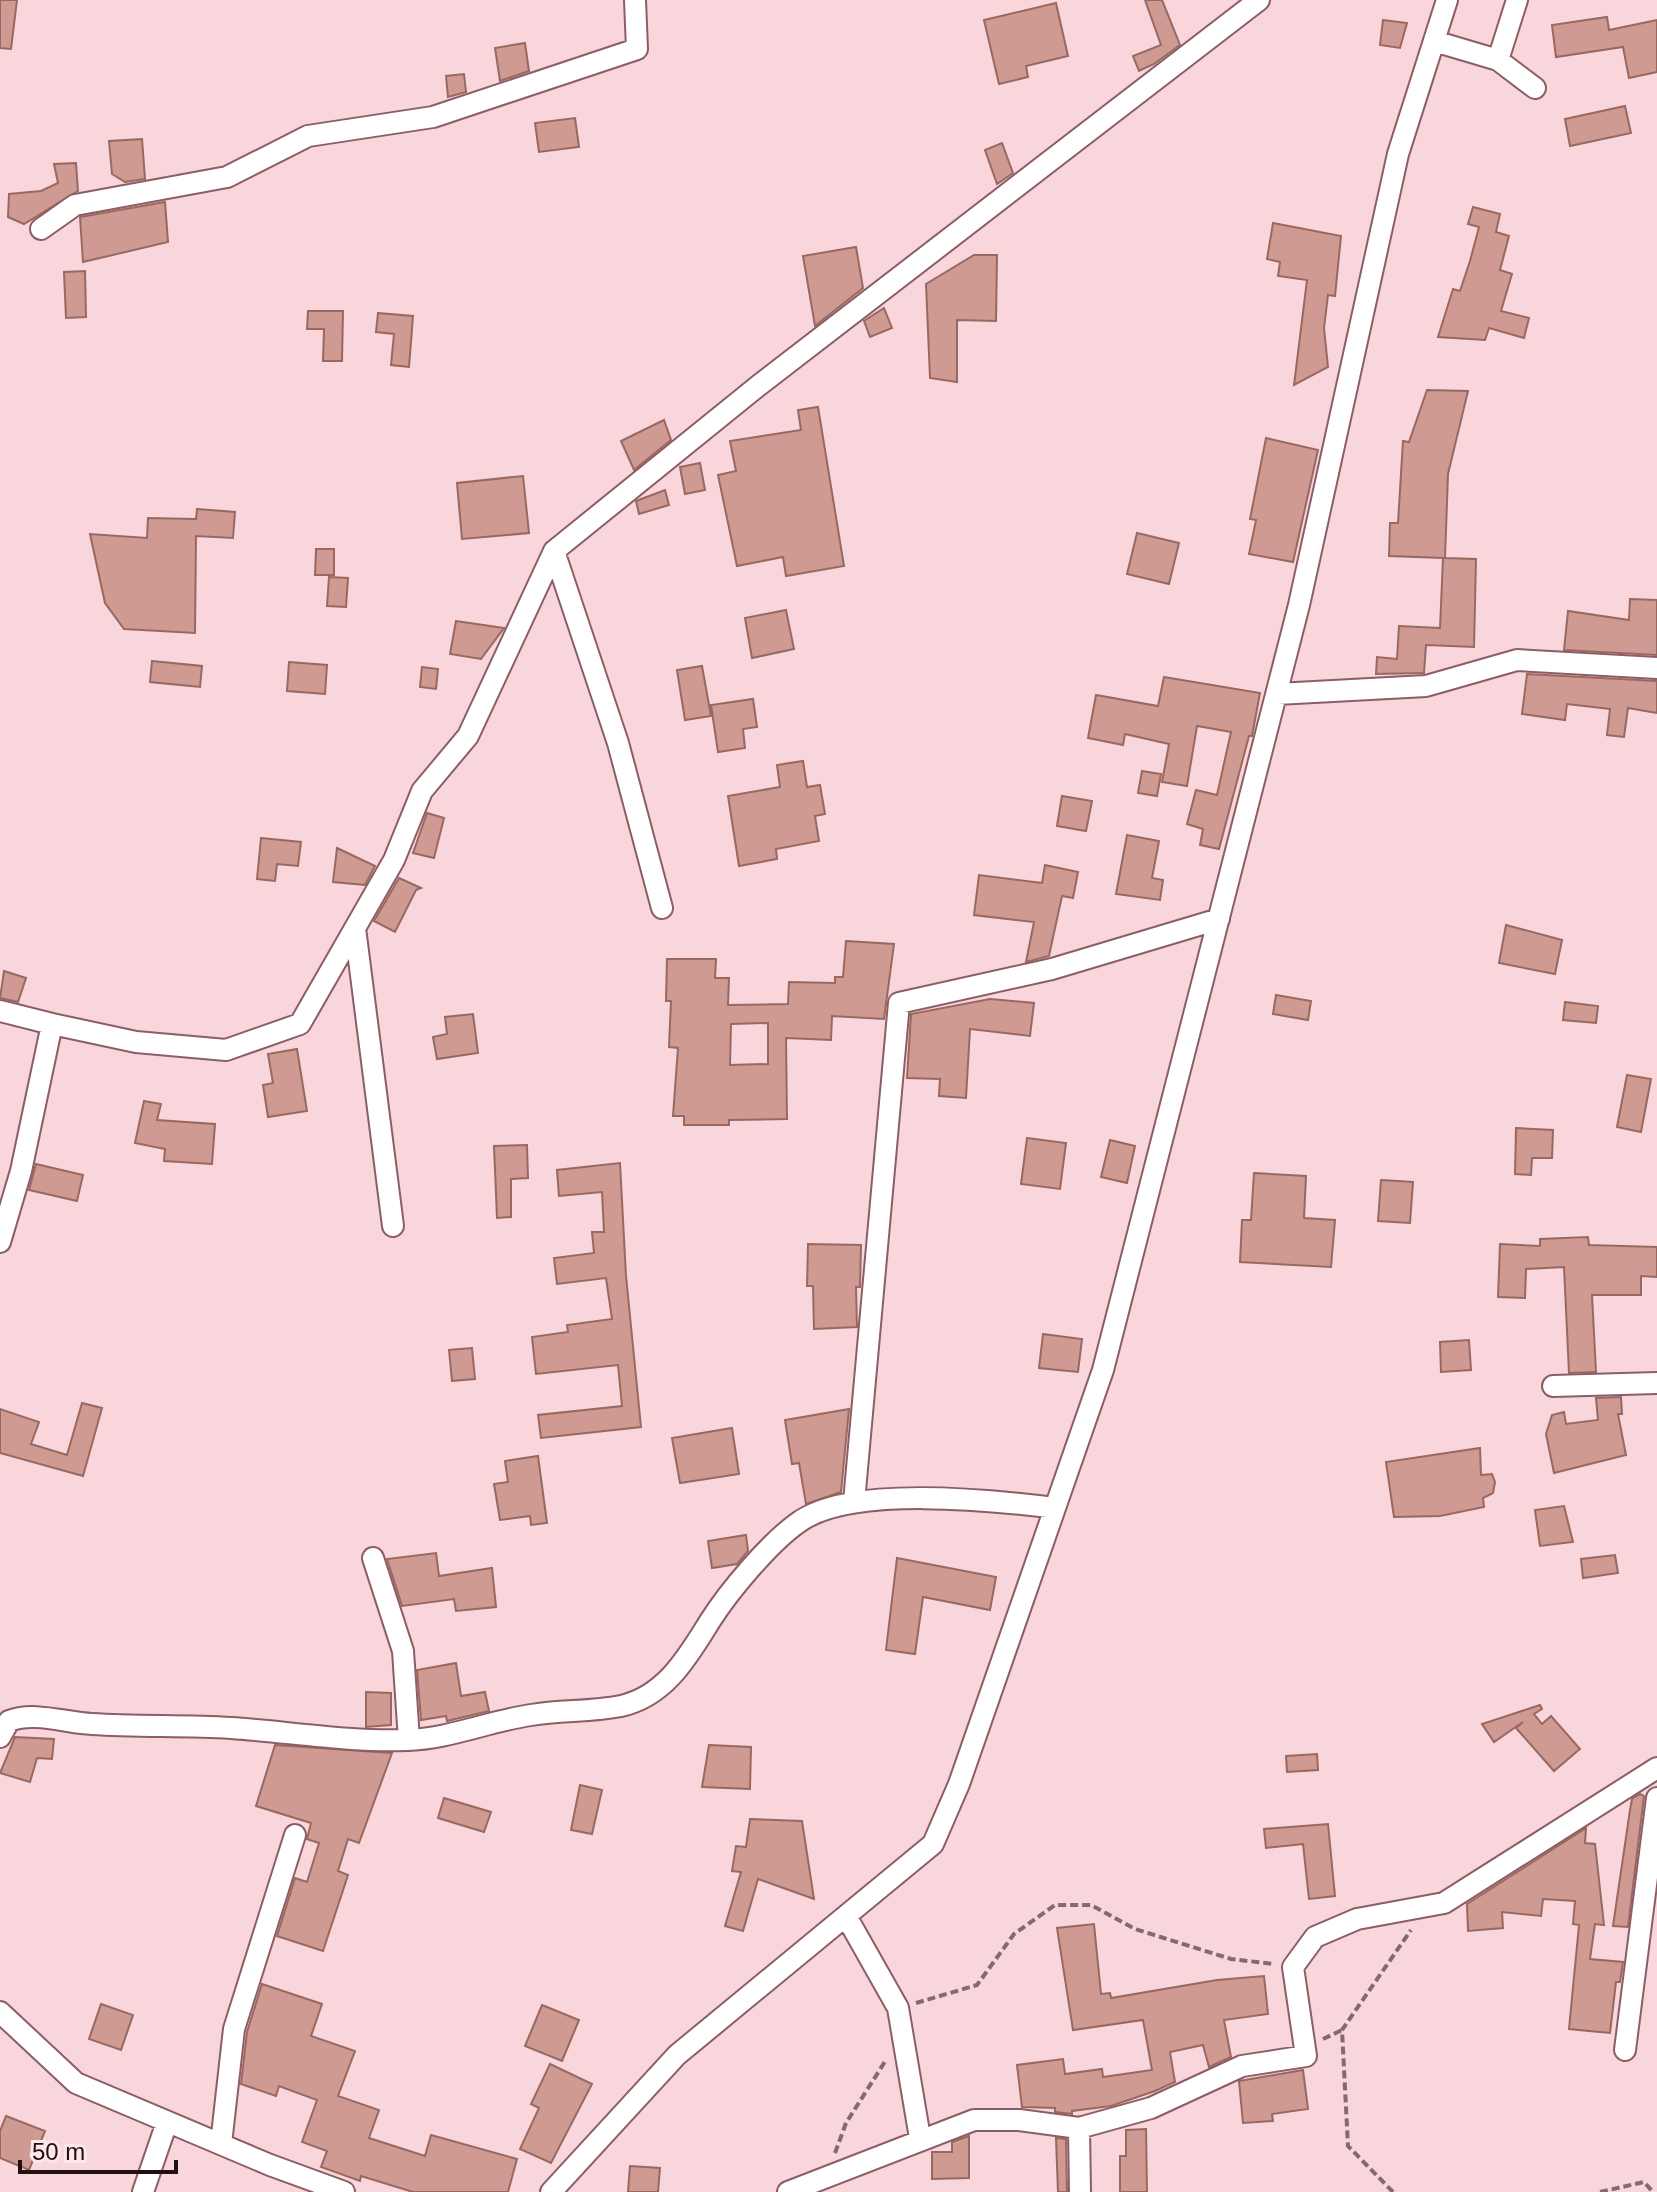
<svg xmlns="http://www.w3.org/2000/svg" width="1657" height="2192" font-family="Arial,sans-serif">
	<rect width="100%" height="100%" fill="#f8d6db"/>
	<path fill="#ce9a92" stroke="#996861" stroke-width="2" fill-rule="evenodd" d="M 0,0 L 17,0 L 11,49 L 0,48 Z
		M 1145,0 L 1162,0 L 1180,45 L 1154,64 L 1139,71 L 1133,56 L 1161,45 Z
		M 1056,3 L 1068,56 L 1026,66 L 1028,77 L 999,84 L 984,20 Z
		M 1607,17 L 1609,30 L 1657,20 L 1657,72 L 1629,78 L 1623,47 L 1556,57 L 1552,25 Z
		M 1383,20 L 1407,23 L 1400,48 L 1380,45 Z
		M 525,43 L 529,71 L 500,81 L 495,48 Z
		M 464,74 L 466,92 L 448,97 L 446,76 Z
		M 1625,106 L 1631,133 L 1570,146 L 1565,119 Z
		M 575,118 L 579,147 L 539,152 L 535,123 Z
		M 142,139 L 145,179 L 125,182 L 112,174 L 109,141 Z
		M 1002,143 L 1013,173 L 997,184 L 985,150 Z
		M 76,163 L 78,191 L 24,224 L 8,217 L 9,194 L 41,191 L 58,183 L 54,164 Z
		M 165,202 L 168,242 L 83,262 L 80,217 Z
		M 1473,207 L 1500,214 L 1496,232 L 1509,236 L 1500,270 L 1512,274 L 1501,311 L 1529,318 L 1524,338 L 1489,328 L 1485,340 L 1438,337 L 1453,289 L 1460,291 L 1470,261 L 1479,227 L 1468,224 Z
		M 1273,223 L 1341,236 L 1335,296 L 1328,295 L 1324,328 L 1328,367 L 1294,385 L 1307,280 L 1278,276 L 1280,262 L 1267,259 Z
		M 856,247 L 863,288 L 815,326 L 803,256 Z
		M 974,255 L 997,255 L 996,321 L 957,320 L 957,382 L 930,378 L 926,284 Z
		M 85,271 L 86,317 L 66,318 L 64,272 Z
		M 884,308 L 892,328 L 870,337 L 864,321 Z
		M 308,311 L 343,311 L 342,361 L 323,361 L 324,329 L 307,329 Z
		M 378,313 L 413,316 L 409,367 L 391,365 L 394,334 L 376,332 Z
		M 1427,390 L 1468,391 L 1448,474 L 1445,558 L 1476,559 L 1474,647 L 1426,645 L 1424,673 L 1376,674 L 1377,657 L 1397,659 L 1399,626 L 1440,628 L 1443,558 L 1389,556 L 1390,523 L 1398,523 L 1403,441 L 1409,442 Z
		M 818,407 L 844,566 L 786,576 L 783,557 L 737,566 L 718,475 L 736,471 L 730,441 L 801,430 L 798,410 Z
		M 664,420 L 671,440 L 634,470 L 621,441 Z
		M 1266,438 L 1318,450 L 1293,562 L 1249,554 L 1256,520 L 1250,519 Z
		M 700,463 L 705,490 L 685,494 L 680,467 Z
		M 523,476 L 529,533 L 462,539 L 457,483 Z
		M 665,490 L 669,505 L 639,514 L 636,501 Z
		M 197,509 L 235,512 L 233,538 L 196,536 L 195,633 L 124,629 L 105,603 L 90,534 L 147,538 L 148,518 L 196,519 Z
		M 1137,533 L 1179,543 L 1169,584 L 1127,574 Z
		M 316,549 L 334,549 L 334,575 L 315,575 Z
		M 329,577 L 348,578 L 346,607 L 327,606 Z
		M 1630,599 L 1657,600 L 1657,655 L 1564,650 L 1568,611 L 1629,620 Z
		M 786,610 L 794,649 L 752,658 L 745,618 Z
		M 456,621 L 504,628 L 481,659 L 450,654 Z
		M 152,661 L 202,666 L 200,687 L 150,682 Z
		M 289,662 L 327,665 L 325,694 L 287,691 Z
		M 702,666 L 711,716 L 685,720 L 677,670 Z
		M 422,667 L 438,669 L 436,689 L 420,687 Z
		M 1527,674 L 1657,681 L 1657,713 L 1628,708 L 1624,737 L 1607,735 L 1610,709 L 1567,704 L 1565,720 L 1522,714 Z
		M 1164,677 L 1260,693 L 1252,736 L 1249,736 L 1219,849 L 1200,845 L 1203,829 L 1187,824 L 1196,790 L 1217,795 L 1231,732 L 1197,726 L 1187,786 L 1162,782 L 1169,744 L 1125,734 L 1123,745 L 1088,738 L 1096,695 L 1158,706 Z
		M 753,699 L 757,727 L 743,729 L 745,748 L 718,752 L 711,705 Z
		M 803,761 L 807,787 L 820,785 L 825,814 L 815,816 L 819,841 L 776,849 L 777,859 L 739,866 L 728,796 L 780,787 L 777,765 Z
		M 1142,771 L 1161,774 L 1157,796 L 1138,793 Z
		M 1062,796 L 1092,801 L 1086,831 L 1057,826 Z
		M 427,813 L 444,818 L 434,858 L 413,853 Z
		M 1127,835 L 1159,841 L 1152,878 L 1163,880 L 1160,900 L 1116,894 Z
		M 261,838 L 301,842 L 298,866 L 277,864 L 275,881 L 257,879 Z
		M 337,848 L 375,866 L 365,885 L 333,882 Z
		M 1045,865 L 1078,872 L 1073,898 L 1062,896 L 1049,956 L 1026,962 L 1034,922 L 974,915 L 979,875 L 1042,883 Z
		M 399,878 L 421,888 L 416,890 L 395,932 L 374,921 Z
		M 1506,925 L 1562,940 L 1555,974 L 1499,963 Z
		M 846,941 L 894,944 L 884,1019 L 832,1016 L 831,1040 L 786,1038 L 787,1119 L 729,1120 L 729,1125 L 684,1125 L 684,1116 L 673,1116 L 678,1048 L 669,1047 L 671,1001 L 666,1001 L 667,959 L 716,959 L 715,978 L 729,978 L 728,1005 L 788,1004 L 789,982 L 835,983 L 835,977 L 843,977 ZM 768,1023 L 768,1064 L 730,1065 L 731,1024 Z
		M 4,971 L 26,978 L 18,1002 L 0,998 Z
		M 1276,995 L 1311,1001 L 1308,1020 L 1273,1014 Z
		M 990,999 L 1034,1003 L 1030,1036 L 970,1029 L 966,1098 L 939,1096 L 940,1079 L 907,1078 L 911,1014 Z
		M 1565,1002 L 1598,1006 L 1596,1023 L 1563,1020 Z
		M 473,1014 L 478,1053 L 437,1059 L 433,1037 L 447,1034 L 445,1017 Z
		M 297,1049 L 307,1111 L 268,1117 L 263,1085 L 273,1083 L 268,1054 Z
		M 1627,1075 L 1651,1079 L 1641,1132 L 1617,1127 Z
		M 144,1101 L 161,1104 L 157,1120 L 215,1124 L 212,1164 L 164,1161 L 165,1149 L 135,1143 Z
		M 1516,1128 L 1553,1130 L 1552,1158 L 1532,1158 L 1531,1175 L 1515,1174 Z
		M 1027,1138 L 1066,1143 L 1060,1189 L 1021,1184 Z
		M 1110,1140 L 1135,1146 L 1127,1183 L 1101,1177 Z
		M 527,1145 L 528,1178 L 511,1179 L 511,1217 L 497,1218 L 494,1146 Z
		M 620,1163 L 626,1276 L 641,1427 L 541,1438 L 538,1415 L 622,1406 L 618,1365 L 536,1374 L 532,1337 L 568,1332 L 567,1325 L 612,1319 L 606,1278 L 557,1284 L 554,1258 L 594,1253 L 592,1232 L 604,1232 L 602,1192 L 559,1196 L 557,1170 Z
		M 36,1164 L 83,1175 L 77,1201 L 29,1190 Z
		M 1254,1173 L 1306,1176 L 1304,1218 L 1335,1220 L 1331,1267 L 1240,1262 L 1242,1220 L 1251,1220 Z
		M 1381,1180 L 1413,1182 L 1410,1223 L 1378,1221 Z
		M 1588,1237 L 1589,1245 L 1657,1247 L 1657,1277 L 1641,1276 L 1641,1295 L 1592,1295 L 1596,1372 L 1569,1373 L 1564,1267 L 1526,1269 L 1525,1298 L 1498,1297 L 1500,1244 L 1540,1246 L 1540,1239 Z
		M 808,1244 L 861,1245 L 860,1287 L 856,1287 L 857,1327 L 814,1329 L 813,1286 L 807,1286 Z
		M 1043,1334 L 1082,1339 L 1078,1372 L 1039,1368 Z
		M 1469,1340 L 1471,1370 L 1441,1372 L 1440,1342 Z
		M 472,1348 L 475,1379 L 452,1381 L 449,1350 Z
		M 1621,1397 L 1622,1414 L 1618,1414 L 1626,1455 L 1554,1473 L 1546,1434 L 1552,1415 L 1564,1412 L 1566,1424 L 1598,1420 L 1596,1398 Z
		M 82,1403 L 102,1408 L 83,1476 L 0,1453 L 0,1409 L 39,1422 L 31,1444 L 67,1455 Z
		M 849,1409 L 841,1492 L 806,1504 L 799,1463 L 792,1464 L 785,1420 Z
		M 732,1428 L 739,1474 L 680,1483 L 672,1438 Z
		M 1480,1448 L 1481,1475 L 1492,1474 L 1495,1482 L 1493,1493 L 1483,1498 L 1484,1507 L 1440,1516 L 1394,1517 L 1386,1462 Z
		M 538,1456 L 547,1523 L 531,1525 L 530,1516 L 500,1520 L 494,1484 L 508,1482 L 505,1461 Z
		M 1564,1506 L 1573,1542 L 1540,1546 L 1535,1510 Z
		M 746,1535 L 748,1551 L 737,1564 L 712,1568 L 708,1541 Z
		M 436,1553 L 439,1576 L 492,1568 L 496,1607 L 456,1611 L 454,1599 L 402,1606 L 387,1559 Z
		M 1615,1555 L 1618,1573 L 1583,1578 L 1581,1559 Z
		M 897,1558 L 996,1577 L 990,1610 L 923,1597 L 915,1654 L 886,1650 Z
		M 456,1663 L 461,1696 L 485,1692 L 489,1711 L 447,1721 L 446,1716 L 421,1720 L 417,1670 Z
		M 366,1692 L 391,1693 L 391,1725 L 366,1727 Z
		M 1540,1705 L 1542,1709 L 1534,1714 L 1542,1724 L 1551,1716 L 1580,1749 L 1554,1771 L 1516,1728 L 1523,1722 L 1494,1742 L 1482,1724 Z
		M 15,1737 L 54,1739 L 52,1759 L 37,1758 L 30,1782 L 0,1773 Z
		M 275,1745 L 392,1753 L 359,1843 L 348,1839 L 338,1871 L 348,1875 L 323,1951 L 277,1936 L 295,1878 L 307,1882 L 319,1843 L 307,1839 L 311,1823 L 256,1806 Z
		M 709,1745 L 751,1747 L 750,1789 L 702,1787 Z
		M 1317,1754 L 1318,1770 L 1287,1772 L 1286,1756 Z
		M 580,1785 L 602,1790 L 592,1834 L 571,1830 Z
		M 1640,1794 L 1644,1796 L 1628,1927 L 1613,1926 L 1630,1810 L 1632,1799 Z
		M 444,1798 L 491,1812 L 484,1832 L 438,1818 Z
		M 750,1819 L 802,1821 L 814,1899 L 758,1879 L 743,1931 L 725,1926 L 741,1872 L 732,1871 L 736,1846 L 746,1847 Z
		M 1328,1824 L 1335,1896 L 1309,1899 L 1303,1844 L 1266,1848 L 1264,1829 Z
		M 1586,1828 L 1585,1843 L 1595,1844 L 1604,1925 L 1595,1924 L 1590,1959 L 1623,1962 L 1620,1982 L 1616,1982 L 1610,2033 L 1569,2029 L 1579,1925 L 1573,1924 L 1575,1901 L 1543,1899 L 1541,1916 L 1502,1912 L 1503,1928 L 1468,1931 L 1467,1904 Z
		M 1094,1924 L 1101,1994 L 1110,1993 L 1111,1998 L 1217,1980 L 1264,1976 L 1268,2014 L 1224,2020 L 1231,2057 L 1209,2067 L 1203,2045 L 1170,2052 L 1175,2082 L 1155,2091 L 1111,2106 L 1072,2111 L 1072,2114 L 1055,2112 L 1055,2108 L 1022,2107 L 1017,2065 L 1063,2059 L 1065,2074 L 1102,2069 L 1103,2077 L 1152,2070 L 1143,2020 L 1073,2030 L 1057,1928 Z
		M 262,1984 L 322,2004 L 311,2036 L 355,2051 L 338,2096 L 379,2110 L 369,2138 L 425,2156 L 431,2135 L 517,2159 L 508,2192 L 413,2192 L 361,2176 L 360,2181 L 321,2167 L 327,2151 L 302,2142 L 317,2100 L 279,2086 L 276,2096 L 241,2084 L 247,2032 Z
		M 101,2004 L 133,2015 L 121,2050 L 89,2039 Z
		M 542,2005 L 579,2020 L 562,2061 L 525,2046 Z
		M 550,2064 L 592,2084 L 551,2163 L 520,2149 L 539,2108 L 531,2104 Z
		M 1303,2070 L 1308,2109 L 1272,2114 L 1273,2121 L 1243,2123 L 1239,2081 Z
		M 6,2116 L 45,2131 L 29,2170 L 0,2158 L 0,2131 Z
		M 1146,2129 L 1147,2192 L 1120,2192 L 1120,2156 L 1126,2156 L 1126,2130 Z
		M 969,2136 L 969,2178 L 932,2179 L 932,2152 L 952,2152 L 952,2142 Z
		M 1056,2138 L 1066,2139 L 1067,2192 L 1058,2192 Z
		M 630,2166 L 660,2168 L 658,2192 L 628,2192 Z"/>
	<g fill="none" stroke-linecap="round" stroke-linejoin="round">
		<defs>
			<path id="minor" d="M 1434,41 L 1498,60 L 1535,88
				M 1498,60 L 1517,0
				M 41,229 L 75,205 L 227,177 L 308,136 L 433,117 L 637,49 L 635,0
				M 554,551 L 618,743 L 662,908
				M 1277,694 L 1426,686 L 1517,660 L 1657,668
				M 355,928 L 393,1226
				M 0,1011 L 52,1024
				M 0,1242 L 21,1171 L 52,1024 L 136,1042 L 226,1050 L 300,1024 L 394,860 L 422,791 L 468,736 L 554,551 L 758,386 L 1259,0
				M 1553,1386 L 1657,1383
				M 854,1502 L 899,1003 L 1052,969 L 1219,919
				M 373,1558 L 403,1651 L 409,1740
				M 0,1737 L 9,1721 C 34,1711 66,1723 92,1724 C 139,1727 185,1725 231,1728 C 290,1732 348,1742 407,1740 C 448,1739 490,1721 531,1715 C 561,1710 591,1712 621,1706 C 666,1696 688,1656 710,1621 C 729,1591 770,1542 799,1522 C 851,1485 992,1500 1055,1508
				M 846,1916 L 898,2008 L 920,2138
				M 0,2012 L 76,2083 L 270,2165 L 344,2192
				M 1625,2050 L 1657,1798
				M 1079,2128 L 1080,2192
				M 221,2144 L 234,2029 L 295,1835
				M 143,2192 L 167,2122
				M 551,2192 L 677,2055 L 933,1844 L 959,1784 L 1103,1370 L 1299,605 L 1398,154 L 1447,0
				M 788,2192 L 974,2120 L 1019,2120 L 1079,2128 L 1151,2108 L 1242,2066 L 1306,2056 L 1293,1967 L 1315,1937 L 1357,1919 L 1444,1903 L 1657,1768"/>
		</defs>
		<use href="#minor" stroke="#8d5d65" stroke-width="24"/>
		<path stroke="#846a6f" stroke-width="4" stroke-dasharray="8 4" stroke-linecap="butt" d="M 916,2003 L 977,1985 L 1014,1934 L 1055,1905 L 1091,1905 L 1135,1929 L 1231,1959 L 1274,1964
			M 1323,2039 L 1342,2030
			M 835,2153 L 846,2123 L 886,2060
			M 1393,2192 L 1348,2146 L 1342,2030 L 1411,1930
			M 1600,2192 L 1644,2182 L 1653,2192"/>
		<use href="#minor" stroke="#fff" stroke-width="20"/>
	</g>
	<path d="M20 2160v12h156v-12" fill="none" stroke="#220f13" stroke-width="4"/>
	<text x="32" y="2160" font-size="24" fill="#220f13" stroke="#fee7ea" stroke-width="6" paint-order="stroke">50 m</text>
</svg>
